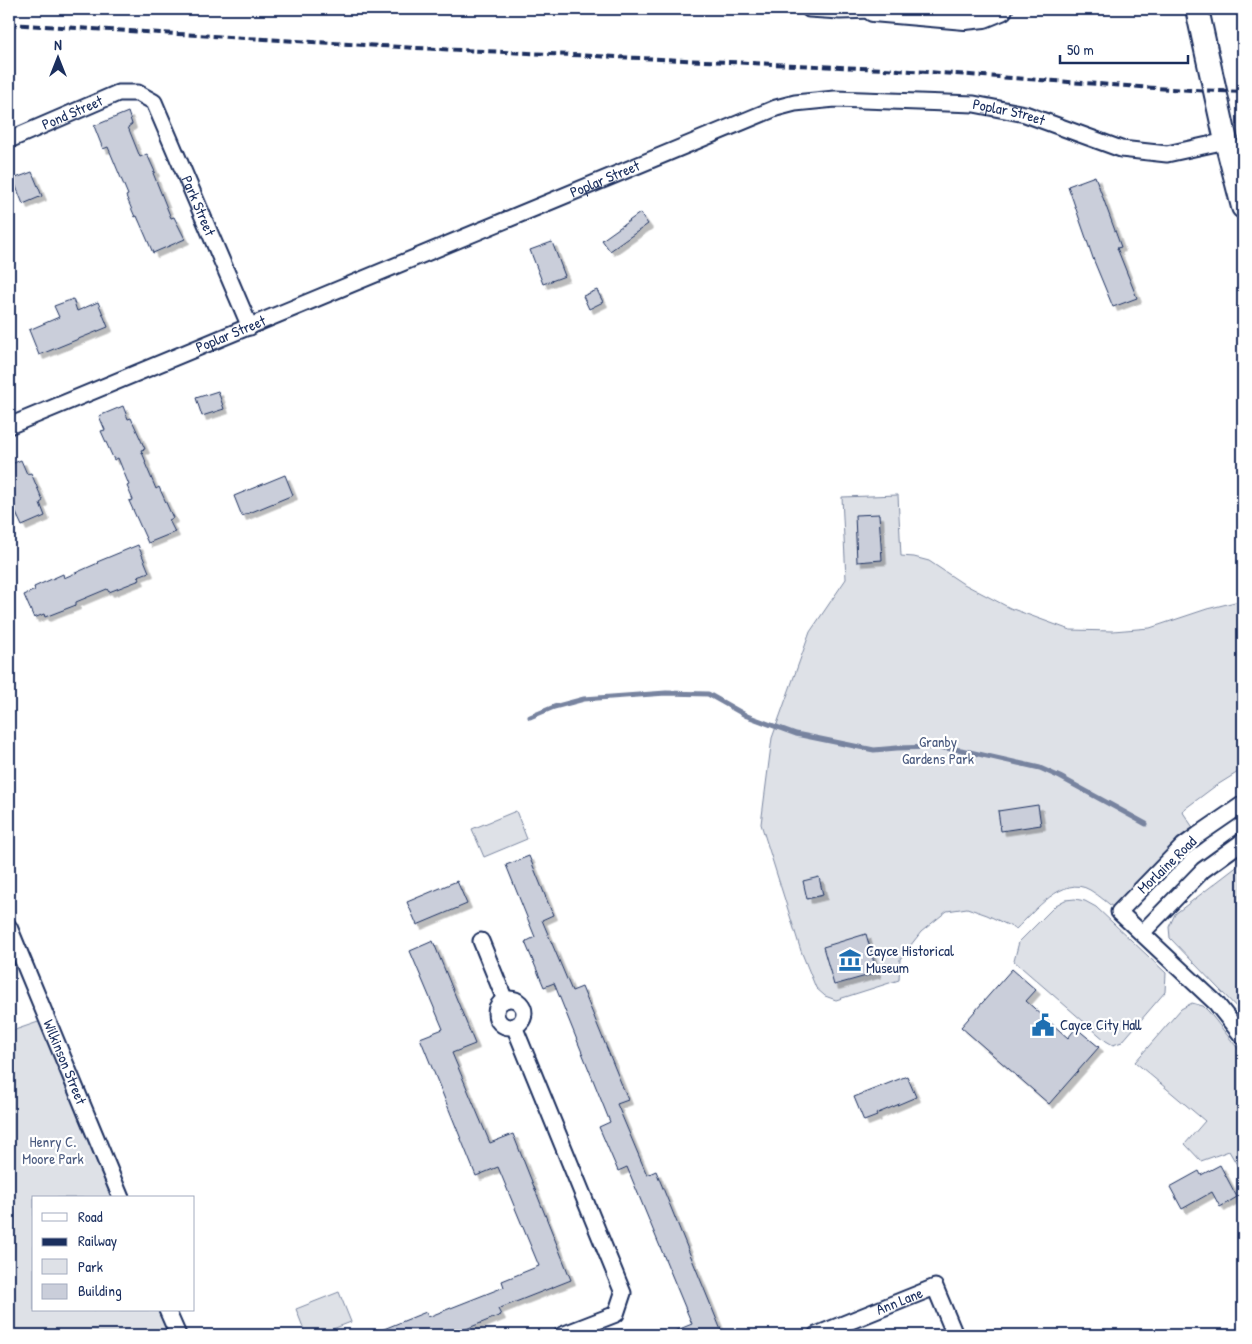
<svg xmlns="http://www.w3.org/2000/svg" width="1252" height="1344" font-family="'Patrick Hand',sans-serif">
	<defs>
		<filter id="shadow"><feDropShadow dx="4.5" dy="4.5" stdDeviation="0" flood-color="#0004"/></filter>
	</defs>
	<rect width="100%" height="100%" fill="#fff"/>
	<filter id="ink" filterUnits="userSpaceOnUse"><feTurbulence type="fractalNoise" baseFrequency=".02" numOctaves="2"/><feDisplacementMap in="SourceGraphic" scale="10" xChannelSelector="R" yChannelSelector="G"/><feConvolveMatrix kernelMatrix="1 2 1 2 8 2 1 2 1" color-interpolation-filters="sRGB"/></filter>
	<g filter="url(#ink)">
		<path fill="#dee1e7" stroke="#7c88a2" d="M 898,495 L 901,556 L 914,557 L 929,561 L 962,583 L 1010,608 L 1070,630 L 1113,631 L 1150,628 L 1207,609 L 1243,600 L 1243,769 L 1214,787 L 1182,811 L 1198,835 L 1119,912 C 1110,905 1100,896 1090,890 C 1063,874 1034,912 1016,929 L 987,915 L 967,908 L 947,911 L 921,932 L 900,959 L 899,980 L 836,1000 L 825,996 L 816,988 L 801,951 L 761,824 L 772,738 L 810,632 L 846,579 L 842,497 Z
			M 516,811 L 527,839 L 484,857 L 472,829 Z
			M 1243,862 L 1243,1014 L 1170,938 L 1169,927 L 1175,914 Z
			M 1075,899 L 1085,901 L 1096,907 L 1166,973 L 1165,992 L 1122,1042 L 1113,1045 L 1106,1041 L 1014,961 L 1019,942 L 1056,905 L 1065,900 Z
			M 1192,1003 L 1203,1006 L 1209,1012 L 1243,1055 L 1243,1175 L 1229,1151 L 1201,1161 L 1185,1144 L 1205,1121 L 1135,1062 L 1181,1009 Z
			M 47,1019 L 121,1198 L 34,1198 L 34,1310 L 167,1310 L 178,1335 L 9,1335 L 9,1032 Z
			M 339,1292 L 351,1322 L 317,1335 L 306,1335 L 296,1309 Z"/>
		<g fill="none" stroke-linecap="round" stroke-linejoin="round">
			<path stroke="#77839f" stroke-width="5" d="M 530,717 L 554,707 L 584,699 L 666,693 L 708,694 L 747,716 L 796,734 L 874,750 L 897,748 L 935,747 L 961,750 L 1040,768 L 1060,777 L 1146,824"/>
		</g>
		<path fill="#caceda" stroke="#1b2f5e" filter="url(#shadow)" d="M 128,112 L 132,124 L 128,127 L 140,157 L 147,154 L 155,172 L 153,173 L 171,218 L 174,217 L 185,239 L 153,253 L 137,216 L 135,217 L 126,196 L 128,195 L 108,147 L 103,149 L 94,126 Z
			M 32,172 L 42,196 L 23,204 L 13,179 Z
			M 1095,176 L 1121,247 L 1117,248 L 1137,298 L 1113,307 L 1094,261 L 1068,186 Z
			M 640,213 L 648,224 L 610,251 L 602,240 Z
			M 552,242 L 565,276 L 543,284 L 530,250 Z
			M 597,290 L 603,302 L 589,309 L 583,296 Z
			M 73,299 L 77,311 L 98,302 L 108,327 L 39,355 L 29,330 L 59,317 L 54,306 Z
			M 218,391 L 224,409 L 202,416 L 196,398 Z
			M 123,406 L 128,419 L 131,418 L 145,449 L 141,450 L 146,462 L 145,463 L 156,489 L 159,487 L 173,518 L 169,520 L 175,532 L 148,543 L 129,501 L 133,500 L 127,486 L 129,485 L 118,458 L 114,460 L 101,431 L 105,430 L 99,416 Z
			M 21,460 L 27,474 L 31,473 L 43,501 L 40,503 L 45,516 L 22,526 L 16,513 L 13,514 L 9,505 L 9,465 Z
			M 285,475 L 293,495 L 242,516 L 234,496 Z
			M 879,514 L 882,560 L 857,562 L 855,515 Z
			M 138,545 L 149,572 L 138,576 L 140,580 L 109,592 L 107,589 L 76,602 L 76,605 L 45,617 L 44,614 L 34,618 L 24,595 L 35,590 L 34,587 L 63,574 L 64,578 L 98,563 L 97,562 Z
			M 1038,805 L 1041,825 L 1001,831 L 998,811 Z
			M 529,856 L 553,915 L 542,920 L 572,991 L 582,987 L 628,1100 L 617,1104 L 647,1175 L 656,1171 L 723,1335 L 665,1335 L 692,1324 L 627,1167 L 618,1171 L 599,1127 L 610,1122 L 554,983 L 544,987 L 525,942 L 535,937 L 506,865 Z
			M 819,877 L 823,895 L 807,899 L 803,881 Z
			M 457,881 L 467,904 L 417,925 L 407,902 Z
			M 866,934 L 877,973 L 834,985 L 823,947 Z
			M 433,941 L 475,1044 L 452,1053 L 490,1143 L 513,1134 L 571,1280 L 498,1309 L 501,1315 L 451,1335 L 449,1329 L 433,1335 L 369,1335 L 426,1312 L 428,1317 L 504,1287 L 502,1281 L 539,1266 L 498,1167 L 476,1176 L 420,1038 L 443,1029 L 410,951 Z
			M 1012,969 L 1036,990 L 1026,1001 L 1068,1038 L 1076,1028 L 1099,1047 L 1049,1104 L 961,1027 Z
			M 907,1076 L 916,1097 L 876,1114 L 877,1116 L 864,1121 L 854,1097 Z
			M 1220,1165 L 1237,1197 L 1220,1207 L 1212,1192 L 1182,1209 L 1170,1187 L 1199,1171 L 1201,1175 Z"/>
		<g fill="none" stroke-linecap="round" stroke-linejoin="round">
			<defs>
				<g id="street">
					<path d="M 809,9 L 840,11 L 873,10 L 874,9"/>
					<path id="s1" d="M 9,140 L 118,93 L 138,93 L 154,102 L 250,327"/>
					<path id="s2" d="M 9,426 L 776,108 L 795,103 L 835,99 L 974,104 L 1025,114 L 1121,149 L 1167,154 L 1226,141"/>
					<path d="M 1243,804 L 1198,835 L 1183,846 L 1119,912 L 1216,1003 L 1243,1037"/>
					<path id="s3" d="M 9,927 L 121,1198"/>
					<path d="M 1142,933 L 1203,870 L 1243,841"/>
					<path d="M 481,941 L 505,1000"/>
					<circle cx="510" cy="1013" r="14"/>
					<path d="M 514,1026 L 623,1293 L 616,1314 L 562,1335"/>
					<path d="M 167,1310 L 178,1335"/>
					<path id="s4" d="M 816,1335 L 935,1287 L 955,1335"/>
				</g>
				<path id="secondary" d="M 1197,9 L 1226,141 L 1243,207
					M 873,10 L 965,18 L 984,16 L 1001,9"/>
			</defs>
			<use href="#street" stroke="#1b2f5e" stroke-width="19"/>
			<use href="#secondary" stroke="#1b2f5e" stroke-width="26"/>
			<use href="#street" stroke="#fff" stroke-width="15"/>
			<use href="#secondary" stroke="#fff" stroke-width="22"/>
			<path stroke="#1b2f5e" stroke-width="4" stroke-dasharray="8 4" stroke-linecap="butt" d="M 9,24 L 416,48 L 884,69 L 1169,89 L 1243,92"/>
		</g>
	</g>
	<defs>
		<symbol id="museum-bare" viewBox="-9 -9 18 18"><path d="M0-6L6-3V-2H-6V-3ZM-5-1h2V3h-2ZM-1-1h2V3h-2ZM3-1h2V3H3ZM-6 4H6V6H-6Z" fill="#1f6fb2" stroke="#fff" stroke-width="2.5" paint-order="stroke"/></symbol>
		<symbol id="civic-bare" viewBox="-9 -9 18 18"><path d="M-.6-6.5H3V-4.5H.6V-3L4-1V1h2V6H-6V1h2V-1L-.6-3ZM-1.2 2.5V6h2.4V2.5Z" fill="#1f6fb2" stroke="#fff" stroke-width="2.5" paint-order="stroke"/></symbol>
	</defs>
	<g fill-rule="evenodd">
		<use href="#museum-bare" x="834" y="944" width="32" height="32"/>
		<use href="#civic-bare" x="1027" y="1009" width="32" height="32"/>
	</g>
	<g text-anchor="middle" stroke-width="4.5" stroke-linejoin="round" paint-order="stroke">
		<g font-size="15" fill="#1b2f5e" stroke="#fff">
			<text dy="5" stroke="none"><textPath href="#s1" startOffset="69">Pond Street</textPath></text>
			<text dy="5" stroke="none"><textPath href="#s2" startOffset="1065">Poplar Street</textPath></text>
			<text dy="5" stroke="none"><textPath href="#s2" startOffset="645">Poplar Street</textPath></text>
			<text dy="5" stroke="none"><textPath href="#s1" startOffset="270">Park Street</textPath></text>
			<text dy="5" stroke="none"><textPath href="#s2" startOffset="240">Poplar Street</textPath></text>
			<text transform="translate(1167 865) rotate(-44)" y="5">Morlaine Road</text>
			<text dy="5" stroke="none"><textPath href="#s3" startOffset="146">Wilkinson Street</textPath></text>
			<text dy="5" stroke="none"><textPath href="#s4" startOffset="90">Ann Lane</textPath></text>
		</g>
		<g font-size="15" fill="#4c5c80" stroke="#fff">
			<text x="938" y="747">Granby<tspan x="938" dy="17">Gardens Park</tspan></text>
			<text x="53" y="1147">Henry C.<tspan x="53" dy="17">Moore Park</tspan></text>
		</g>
		<g font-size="15" fill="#1b2f5e" stroke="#fff" text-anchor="start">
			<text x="866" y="956">Cayce Historical<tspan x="866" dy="17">Museum</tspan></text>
			<text x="1060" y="1030">Cayce City Hall</text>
		</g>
	</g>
	<rect width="1252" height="1344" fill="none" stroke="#fff" stroke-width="30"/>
	<rect x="15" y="15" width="1222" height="1314" fill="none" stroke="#1b2f5e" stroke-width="2" filter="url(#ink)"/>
	<rect x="32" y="1196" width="162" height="115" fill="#ffffff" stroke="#a4acbf"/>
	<rect x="42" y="1213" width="25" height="8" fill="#ffffff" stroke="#a4acbf"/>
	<text x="78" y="1222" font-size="15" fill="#1b2f5e">Road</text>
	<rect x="42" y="1238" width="25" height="8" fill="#1b2f5e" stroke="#a4acbf"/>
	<text x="78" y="1246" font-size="15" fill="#1b2f5e">Railway</text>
	<rect x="42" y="1259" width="25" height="15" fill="#dee1e7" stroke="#a4acbf"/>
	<text x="78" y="1272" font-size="15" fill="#1b2f5e">Park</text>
	<rect x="42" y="1284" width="25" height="15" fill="#caceda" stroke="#a4acbf"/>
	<text x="78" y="1296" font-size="15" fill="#1b2f5e">Building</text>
	<g transform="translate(58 58)" stroke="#ffffff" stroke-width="4" paint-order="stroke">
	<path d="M0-4L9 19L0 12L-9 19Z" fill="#1b2f5e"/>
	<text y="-8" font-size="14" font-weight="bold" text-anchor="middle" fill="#1b2f5e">N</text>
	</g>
	<path d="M1060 55v8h128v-8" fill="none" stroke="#1b2f5e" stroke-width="2.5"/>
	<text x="1067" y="55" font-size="15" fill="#1b2f5e" stroke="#ffffff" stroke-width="4" paint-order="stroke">50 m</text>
</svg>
